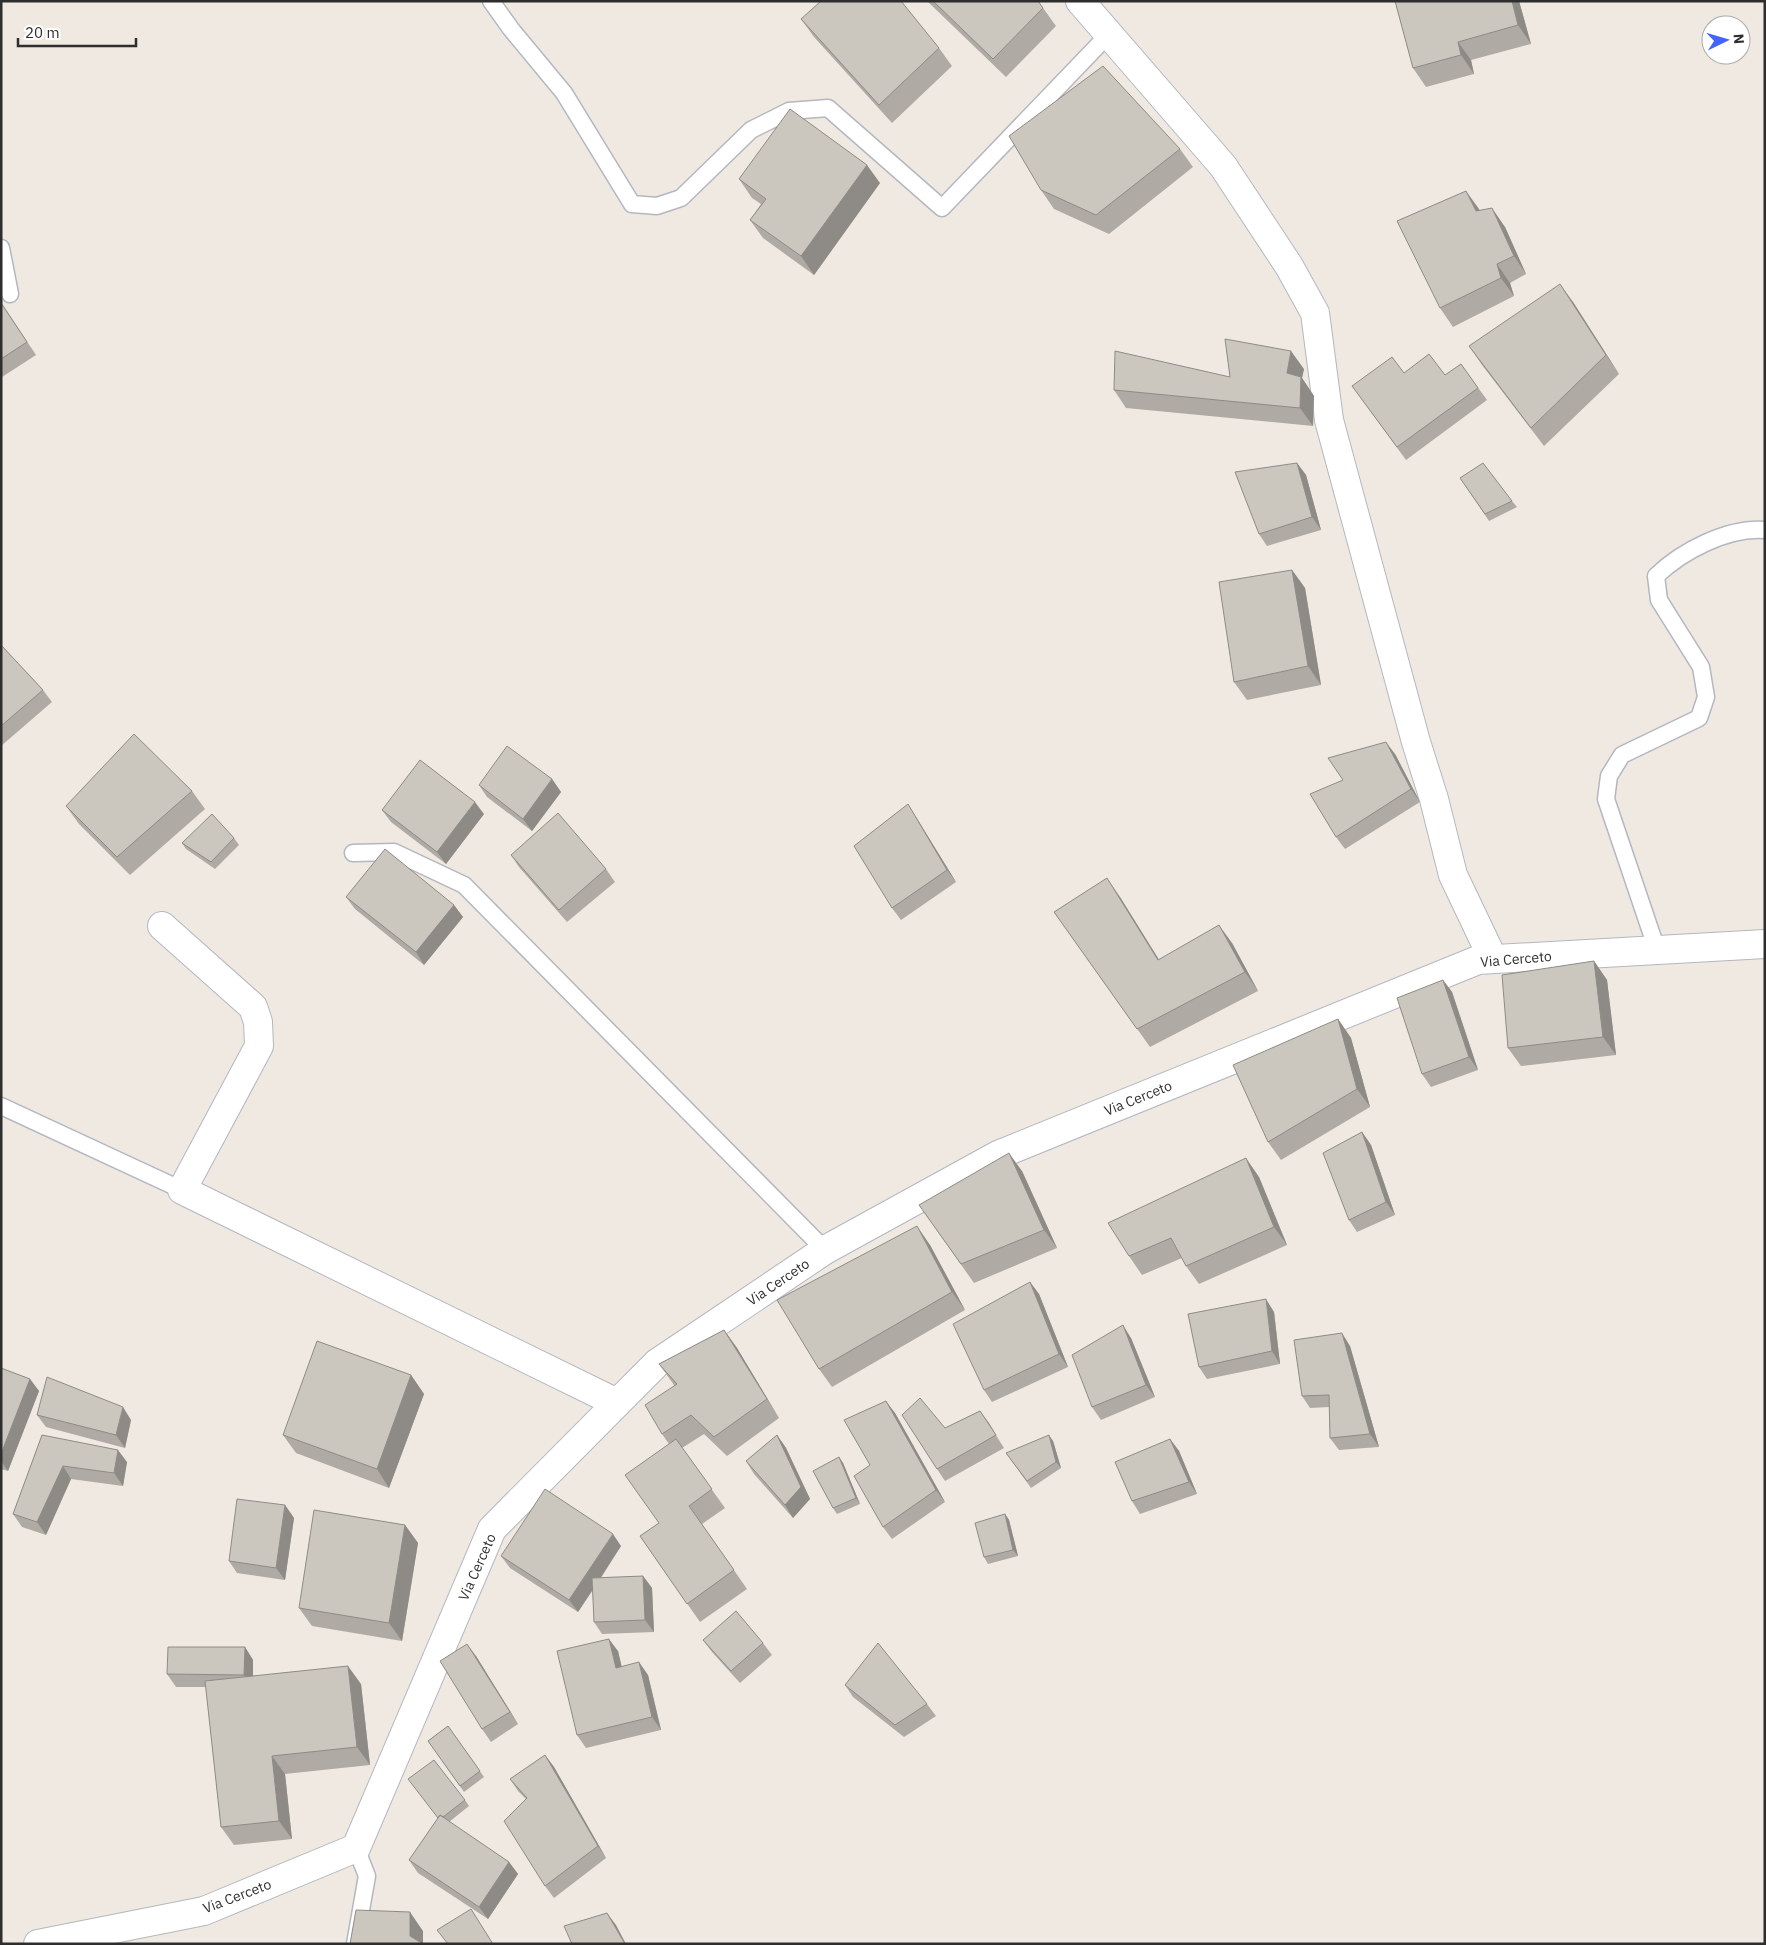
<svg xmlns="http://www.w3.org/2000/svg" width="1766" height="1945" font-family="'IBM Plex Sans',sans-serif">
	<rect width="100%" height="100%" fill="#efe9e1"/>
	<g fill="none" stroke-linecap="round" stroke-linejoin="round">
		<defs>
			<path id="lane" d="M 491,1 L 511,29 L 564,93 L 632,204 L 657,206 L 681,198 L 751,130 L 789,111 L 828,108 L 942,208 L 1108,35
				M 1,248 L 10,294
				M 353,853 L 394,852 L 464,885 L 825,1250
				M 1657,950 L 1606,799 L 1609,776 L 1622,755 L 1699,718 L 1706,697 L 1701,667 L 1659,600 L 1656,576 C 1682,551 1728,527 1765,530
				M 1,1106 L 182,1190
				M 355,1944 L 367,1876 L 356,1848"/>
			<path id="street" d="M 1080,1 L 1223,166 L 1289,266 L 1315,313 L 1329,420 L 1416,742 L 1434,799 L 1453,875 L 1493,959
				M 162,926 L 253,1007 L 258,1022 L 259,1046 L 182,1190 L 617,1403
				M 38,1944 L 204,1911 L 356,1848 L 492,1529 L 657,1363 L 825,1250 L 998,1155 L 1478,960 L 1765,944"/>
		</defs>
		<use href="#lane" stroke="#b4b7c1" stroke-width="19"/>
		<use href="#street" stroke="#b4b7c1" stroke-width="30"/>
		<use href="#lane" stroke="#fff" stroke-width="16"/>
		<use href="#street" stroke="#fff" stroke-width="28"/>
	</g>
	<path fill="#afaba4" d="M 927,1 L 1038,1 L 1056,26 L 1006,77 Z
		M 1395,1 L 1519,1 L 1531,44 L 1471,60 L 1474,74 L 1426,87 L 1413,68 Z
		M 801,19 L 939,48 L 952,66 L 892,123 L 814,37 Z
		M 1180,149 L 1193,167 L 1109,234 L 1054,209 L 1041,190 Z
		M 739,179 L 880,183 L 814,275 L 763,238 L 750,220 L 761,204 L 752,198 Z
		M 1480,210 L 1505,227 L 1526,274 L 1510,283 L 1514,296 L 1453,327 L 1440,308 Z
		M 1,302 L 36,355 L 2,377 L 1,377 Z
		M 1573,302 L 1619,374 L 1544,446 L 1482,365 L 1469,346 Z
		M 1461,364 L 1487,400 L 1406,460 L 1352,386 L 1404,373 L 1445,375 Z
		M 1304,369 L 1302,378 L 1314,396 L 1313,426 L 1126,408 L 1114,390 Z
		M 1297,463 L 1306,475 L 1321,530 L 1267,546 L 1259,534 Z
		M 1460,478 L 1512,501 L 1517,507 L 1489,521 Z
		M 1292,570 L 1305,588 L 1321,685 L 1247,700 L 1234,682 Z
		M 1,645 L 43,690 L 52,702 L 1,746 Z
		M 1395,754 L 1420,802 L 1345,849 L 1336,837 Z
		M 552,779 L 561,792 L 532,831 L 487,797 L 479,785 Z
		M 192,791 L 205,809 L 130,875 L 79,824 L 66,806 Z
		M 382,810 L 484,814 L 446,864 L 391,822 Z
		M 916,817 L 956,882 L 901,920 L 892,908 Z
		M 234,838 L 239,845 L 215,869 L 186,849 L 182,843 Z
		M 511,855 L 606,869 L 615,882 L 567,922 L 519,867 Z
		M 346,897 L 454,905 L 463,917 L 424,965 L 355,909 Z
		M 1120,897 L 1159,960 L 1232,943 L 1258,991 L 1150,1047 L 1054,912 Z
		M 1594,961 L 1607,980 L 1616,1055 L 1521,1066 L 1508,1048 Z
		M 1443,980 L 1452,992 L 1478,1070 L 1431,1087 L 1422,1074 Z
		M 1338,1019 L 1351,1038 L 1370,1107 L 1281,1160 L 1268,1142 Z
		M 1362,1132 L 1371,1145 L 1395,1215 L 1357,1232 L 1349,1220 Z
		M 1022,1171 L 1057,1248 L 974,1283 L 919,1205 Z
		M 1259,1177 L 1287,1245 L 1199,1284 L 1186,1266 L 1182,1258 L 1142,1275 L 1129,1256 Z
		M 930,1245 L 965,1310 L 832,1387 L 819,1369 Z
		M 1030,1282 L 1039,1294 L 1068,1367 L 992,1402 L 984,1390 Z
		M 1274,1312 L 1280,1364 L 1207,1379 L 1199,1367 Z
		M 724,1330 L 737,1348 L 779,1418 L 727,1456 L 704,1434 L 682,1448 L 725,1508 L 702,1524 L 747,1589 L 700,1622 L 640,1536 L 659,1523 L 669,1444 L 662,1434 L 674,1385 L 659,1364 Z
		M 1131,1338 L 1155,1397 L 1101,1420 L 1092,1407 Z
		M 1350,1346 L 1379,1447 L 1339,1450 L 1330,1438 L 1329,1407 L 1310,1408 L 1302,1396 Z
		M 1,1368 L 30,1379 L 39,1391 L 8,1471 L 1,1469 Z
		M 411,1375 L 424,1394 L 389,1488 L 296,1453 L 283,1435 Z
		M 980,1411 L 1004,1448 L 945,1481 L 937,1469 L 945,1428 Z
		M 895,1413 L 945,1502 L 892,1539 L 883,1527 L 870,1465 Z
		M 37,1415 L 131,1420 L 125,1448 L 46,1427 Z
		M 42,1435 L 127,1462 L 123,1486 L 71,1479 L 46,1535 L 22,1527 L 13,1514 Z
		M 777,1435 L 786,1448 L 810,1499 L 793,1518 L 754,1474 L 746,1461 Z
		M 1170,1439 L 1179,1451 L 1197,1494 L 1140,1514 L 1132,1501 Z
		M 1053,1441 L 1061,1468 L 1031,1488 L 1006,1453 Z
		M 839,1457 L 843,1463 L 860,1504 L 837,1514 L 833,1508 Z
		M 285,1505 L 294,1518 L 285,1580 L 237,1573 L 229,1561 Z
		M 1005,1514 L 1009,1520 L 1018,1556 L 988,1564 L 984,1557 Z
		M 405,1525 L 418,1543 L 402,1641 L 312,1626 L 299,1608 Z
		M 621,1546 L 601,1578 L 643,1576 L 652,1588 L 654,1632 L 602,1634 L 594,1622 L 593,1590 L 578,1612 L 510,1568 L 501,1556 Z
		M 703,1640 L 763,1643 L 772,1655 L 740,1683 L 712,1652 Z
		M 245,1647 L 253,1660 L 253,1676 L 361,1684 L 370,1765 L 285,1774 L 292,1839 L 234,1845 L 221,1827 L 206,1687 L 176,1687 L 167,1674 Z
		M 618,1651 L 621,1666 L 648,1675 L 661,1730 L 586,1748 L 577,1735 Z
		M 476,1656 L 518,1724 L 491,1742 L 482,1729 Z
		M 845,1685 L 927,1704 L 936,1716 L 904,1737 L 853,1697 Z
		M 448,1726 L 484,1777 L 464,1792 L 428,1741 Z
		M 545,1755 L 554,1767 L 606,1858 L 554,1898 L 545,1886 L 526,1799 L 518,1791 L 510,1779 Z
		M 465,1800 L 469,1806 L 449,1822 L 509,1862 L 518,1874 L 488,1919 L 418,1873 L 409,1860 L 438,1818 Z"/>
	<path fill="#8e8b86" d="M 1512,1 L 1519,1 L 1531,44 L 1518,25 Z
		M 1458,42 L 1471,60 L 1474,74 L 1461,55 Z
		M 867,165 L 880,183 L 814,275 L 801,256 Z
		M 1466,191 L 1479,209 L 1489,229 L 1476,211 Z
		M 1492,208 L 1505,227 L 1526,274 L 1514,256 Z
		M 1497,264 L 1510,283 L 1514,296 L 1501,278 Z
		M 1560,284 L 1573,302 L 1619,374 L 1606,355 Z
		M 1291,351 L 1304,369 L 1302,378 L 1314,396 L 1313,426 L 1300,408 L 1287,373 Z
		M 1297,463 L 1306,475 L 1321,530 L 1312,517 Z
		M 1292,570 L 1305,588 L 1321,685 L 1308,666 Z
		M 1386,742 L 1395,754 L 1420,802 L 1411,789 Z
		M 552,779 L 561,792 L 532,831 L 523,819 Z
		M 475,802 L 484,814 L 446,864 L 437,852 Z
		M 908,804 L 956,882 L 947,870 Z
		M 1107,878 L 1120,897 L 1171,979 L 1158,960 Z
		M 454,905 L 463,917 L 424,965 L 416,952 Z
		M 1219,925 L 1232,943 L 1258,991 L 1245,972 Z
		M 1594,961 L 1607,980 L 1616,1055 L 1603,1037 Z
		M 1443,980 L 1452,992 L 1478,1070 L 1469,1057 Z
		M 1338,1019 L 1351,1038 L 1370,1107 L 1357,1089 Z
		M 1362,1132 L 1371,1145 L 1395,1215 L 1386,1202 Z
		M 1009,1153 L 1022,1171 L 1057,1248 L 1044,1230 Z
		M 1246,1158 L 1259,1177 L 1287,1245 L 1274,1227 Z
		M 917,1226 L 930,1245 L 965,1310 L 952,1292 Z
		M 1030,1282 L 1039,1294 L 1068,1367 L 1059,1354 Z
		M 1266,1299 L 1274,1312 L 1280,1364 L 1272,1351 Z
		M 1123,1325 L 1131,1338 L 1155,1397 L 1146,1385 Z
		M 724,1330 L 737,1348 L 779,1418 L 767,1399 Z
		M 1342,1333 L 1350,1346 L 1379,1447 L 1370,1434 Z
		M 411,1375 L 424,1394 L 389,1488 L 377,1469 Z
		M 30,1379 L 39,1391 L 8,1471 L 1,1461 L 1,1454 Z
		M 886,1401 L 895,1413 L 945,1502 L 936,1490 Z
		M 123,1407 L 131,1420 L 125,1448 L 116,1435 Z
		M 980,1411 L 989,1423 L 1004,1448 L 996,1435 Z
		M 777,1435 L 786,1448 L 810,1499 L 793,1518 L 785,1505 Z
		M 1049,1435 L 1053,1441 L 1061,1468 L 1056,1462 Z
		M 1170,1439 L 1179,1451 L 1197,1494 L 1189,1482 Z
		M 118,1450 L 127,1462 L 123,1486 L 114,1473 Z
		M 839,1457 L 843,1463 L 860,1504 L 856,1498 Z
		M 63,1466 L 71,1479 L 46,1535 L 37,1522 Z
		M 285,1505 L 294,1518 L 285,1580 L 276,1568 Z
		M 1005,1514 L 1009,1520 L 1018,1556 L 1013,1550 Z
		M 405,1525 L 418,1543 L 402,1641 L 389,1623 Z
		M 613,1534 L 621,1546 L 578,1612 L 569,1600 Z
		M 643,1576 L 652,1588 L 654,1632 L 645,1620 Z
		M 609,1639 L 618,1651 L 625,1680 L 616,1668 Z
		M 467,1644 L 476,1656 L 518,1724 L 510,1712 Z
		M 245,1647 L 253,1660 L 253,1687 L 244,1675 Z
		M 639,1662 L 648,1675 L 661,1730 L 652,1717 Z
		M 348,1666 L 361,1684 L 370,1765 L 357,1747 Z
		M 545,1755 L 554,1767 L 606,1858 L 598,1846 Z
		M 272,1756 L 285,1774 L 292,1839 L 279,1821 Z
		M 509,1862 L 518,1874 L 488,1919 L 479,1907 Z
		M 410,1912 L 423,1931 L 423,1944 L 410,1936 Z
		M 607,1913 L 616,1925 L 626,1944 L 625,1944 Z"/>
	<path fill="#cbc7bf" stroke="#8e8b86" d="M 821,1 L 901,1 L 939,48 L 879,105 L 801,19 Z
		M 933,1 L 1038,1 L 1043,8 L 993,59 Z
		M 1395,1 L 1512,1 L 1518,25 L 1458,42 L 1461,55 L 1413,68 Z
		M 1103,66 L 1180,149 L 1096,215 L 1041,190 L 1009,136 Z
		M 790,109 L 867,165 L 801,256 L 750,220 L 766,199 L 739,179 Z
		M 1466,191 L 1476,211 L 1492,208 L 1514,256 L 1497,264 L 1501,278 L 1440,308 L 1397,221 Z
		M 1560,284 L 1606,355 L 1531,428 L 1469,346 Z
		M 1,303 L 27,342 L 1,359 Z
		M 1225,339 L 1291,351 L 1287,373 L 1301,377 L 1300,408 L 1114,390 L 1115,351 L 1230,377 Z
		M 1429,354 L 1445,375 L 1461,364 L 1478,388 L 1397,447 L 1352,386 L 1392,357 L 1404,373 Z
		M 1297,463 L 1312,517 L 1259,534 L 1235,472 Z
		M 1483,463 L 1512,501 L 1485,514 L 1460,478 Z
		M 1292,570 L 1308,666 L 1234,682 L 1219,582 Z
		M 1,645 L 43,690 L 1,726 Z
		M 134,734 L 192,791 L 117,857 L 66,806 Z
		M 1386,742 L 1411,789 L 1336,837 L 1310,794 L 1343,780 L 1328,758 Z
		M 507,746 L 552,779 L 523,819 L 479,785 Z
		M 420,760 L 475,802 L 437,852 L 382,810 Z
		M 908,804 L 947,870 L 892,908 L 854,846 Z
		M 558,813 L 606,869 L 559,910 L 511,855 Z
		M 212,814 L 234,838 L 211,862 L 182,843 Z
		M 385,849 L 454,905 L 416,952 L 346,897 Z
		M 1107,878 L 1158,960 L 1219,925 L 1245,972 L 1137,1029 L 1054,912 Z
		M 1594,961 L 1603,1037 L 1508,1048 L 1502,975 Z
		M 1443,980 L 1469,1057 L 1422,1074 L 1397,998 Z
		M 1338,1019 L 1357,1089 L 1268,1142 L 1233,1065 Z
		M 1362,1132 L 1386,1202 L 1349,1220 L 1323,1153 Z
		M 1009,1153 L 1044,1230 L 961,1264 L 919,1205 Z
		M 1246,1158 L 1274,1227 L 1186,1266 L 1171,1238 L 1129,1256 L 1108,1223 Z
		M 917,1226 L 952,1292 L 819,1369 L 777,1300 Z
		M 1030,1282 L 1059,1354 L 984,1390 L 953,1324 Z
		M 1266,1299 L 1272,1351 L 1199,1367 L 1188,1314 Z
		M 1123,1325 L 1146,1385 L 1092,1407 L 1072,1355 Z
		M 724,1330 L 767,1399 L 714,1437 L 691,1415 L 662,1434 L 645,1405 L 677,1384 L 659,1364 Z
		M 1342,1333 L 1370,1434 L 1330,1438 L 1329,1395 L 1302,1396 L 1294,1340 Z
		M 317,1341 L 411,1375 L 377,1469 L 283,1435 Z
		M 1,1368 L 30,1379 L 1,1454 Z
		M 47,1377 L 123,1407 L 116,1435 L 37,1415 Z
		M 920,1398 L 945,1428 L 980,1411 L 996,1435 L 937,1469 L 902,1415 Z
		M 886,1401 L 936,1490 L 883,1527 L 854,1476 L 870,1465 L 844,1420 Z
		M 42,1435 L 118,1450 L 114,1473 L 63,1466 L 37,1522 L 13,1514 Z
		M 777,1435 L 801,1487 L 785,1505 L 746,1461 Z
		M 1049,1435 L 1056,1462 L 1027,1481 L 1006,1453 Z
		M 676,1439 L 712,1489 L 689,1506 L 734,1570 L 687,1604 L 640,1536 L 659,1523 L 625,1475 Z
		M 1170,1439 L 1189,1482 L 1132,1501 L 1115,1462 Z
		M 839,1457 L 856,1498 L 833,1508 L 813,1471 Z
		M 545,1489 L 613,1534 L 569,1600 L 501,1556 Z
		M 237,1499 L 285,1505 L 276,1568 L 229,1561 Z
		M 314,1510 L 405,1525 L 389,1623 L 299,1608 Z
		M 1005,1514 L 1013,1550 L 984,1557 L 975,1523 Z
		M 643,1576 L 645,1620 L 594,1622 L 592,1578 Z
		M 736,1611 L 763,1643 L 731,1671 L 703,1640 Z
		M 609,1639 L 616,1668 L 639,1662 L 652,1717 L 577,1735 L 557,1651 Z
		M 878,1643 L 927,1704 L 895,1725 L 845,1685 Z
		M 467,1644 L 510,1712 L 482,1729 L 440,1661 Z
		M 168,1647 L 245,1647 L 244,1675 L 167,1674 Z
		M 348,1666 L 357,1747 L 272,1756 L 279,1821 L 221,1827 L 205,1681 Z
		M 448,1726 L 480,1771 L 460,1786 L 428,1741 Z
		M 545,1755 L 598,1846 L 545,1886 L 504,1821 L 527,1798 L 510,1779 Z
		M 434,1760 L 465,1800 L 443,1817 L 440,1815 L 438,1818 L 408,1779 Z
		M 440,1815 L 509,1862 L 479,1907 L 409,1860 Z
		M 471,1909 L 493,1944 L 448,1944 L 437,1930 Z
		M 356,1910 L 410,1912 L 410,1936 L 423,1944 L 350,1944 Z
		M 607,1913 L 625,1944 L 572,1944 L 564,1926 Z"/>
	<g text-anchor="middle" stroke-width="4" stroke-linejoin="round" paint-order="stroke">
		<g font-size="14" fill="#2e2e2e" stroke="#fff">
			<text transform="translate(1516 959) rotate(-5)" y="5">Via Cerceto</text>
			<text transform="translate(1138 1098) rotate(-22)" y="5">Via Cerceto</text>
			<text transform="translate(778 1282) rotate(-34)" y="5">Via Cerceto</text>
			<text transform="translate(477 1567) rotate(-66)" y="5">Via Cerceto</text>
			<text transform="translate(237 1896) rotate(-21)" y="5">Via Cerceto</text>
		</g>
	</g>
	<rect width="1766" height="1945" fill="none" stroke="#2e2e2e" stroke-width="5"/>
	<g transform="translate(1726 40) rotate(85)"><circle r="24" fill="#ffffff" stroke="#ababab"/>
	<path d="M0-4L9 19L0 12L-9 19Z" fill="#4264fb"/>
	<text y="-8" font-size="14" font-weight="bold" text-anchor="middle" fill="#2e2e2e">N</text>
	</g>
	<path d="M18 38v8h118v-8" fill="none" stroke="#2e2e2e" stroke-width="2.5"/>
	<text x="25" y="38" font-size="15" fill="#2e2e2e" stroke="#ffffff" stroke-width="4" paint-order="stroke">20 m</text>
</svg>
